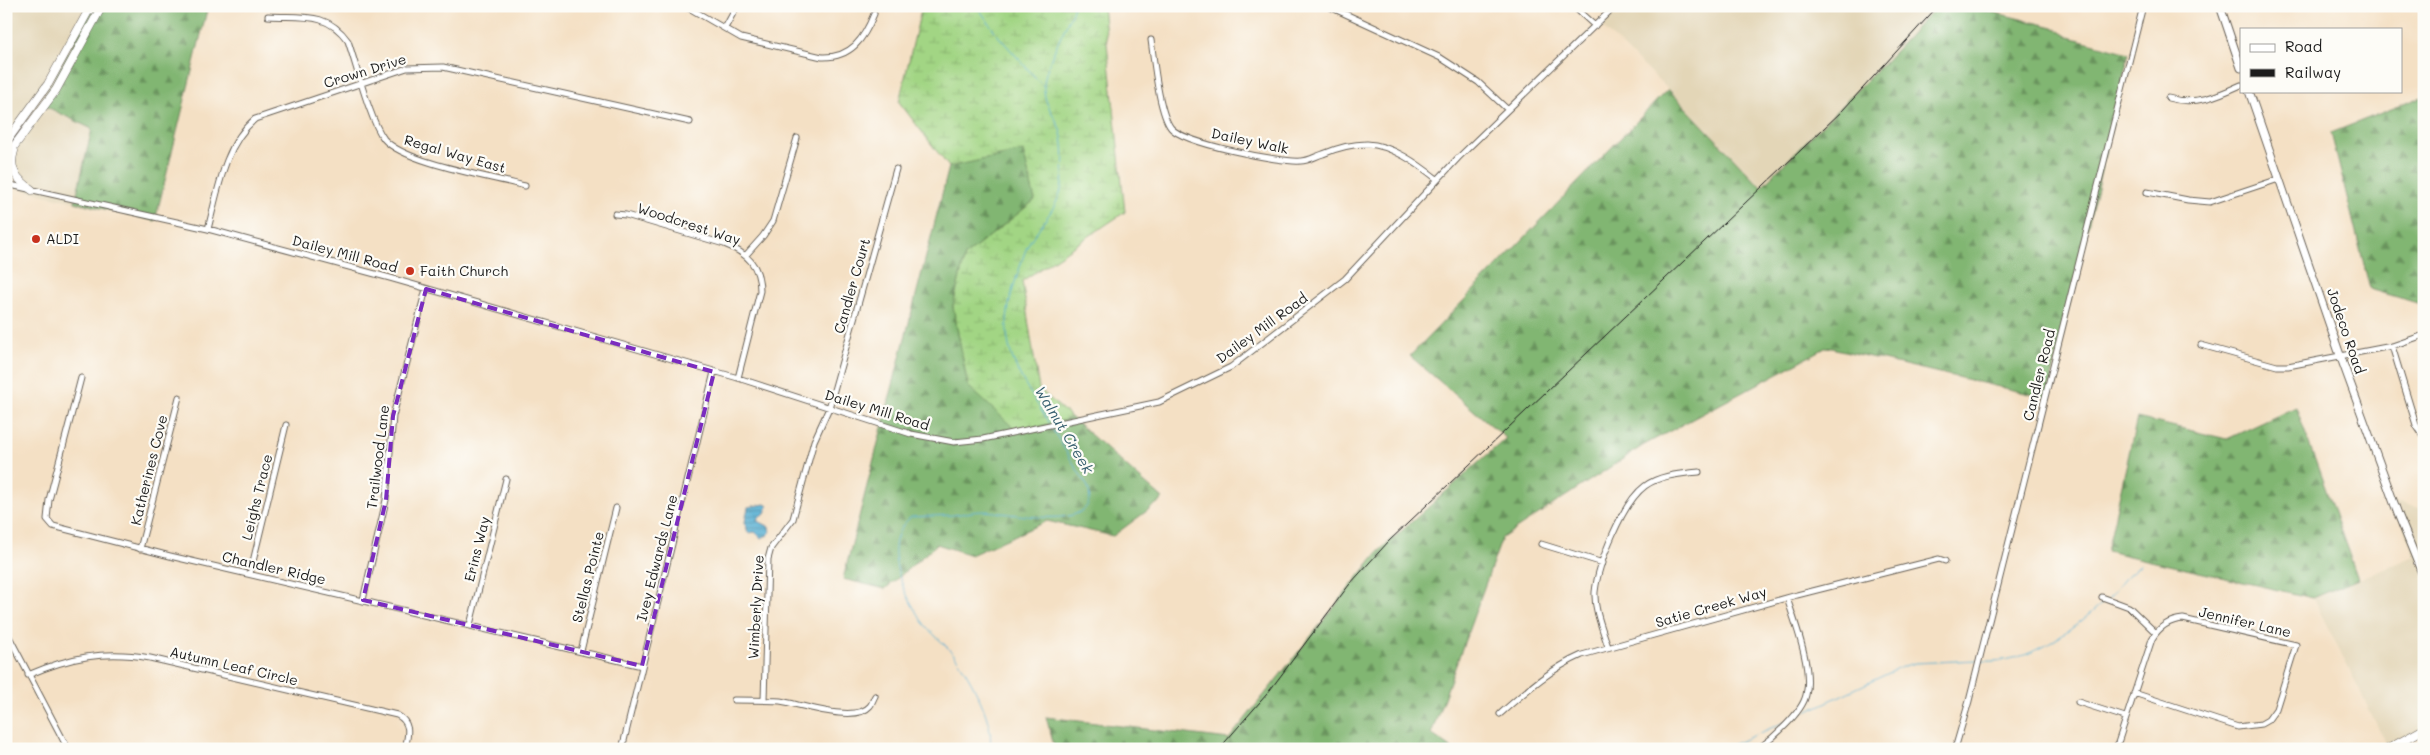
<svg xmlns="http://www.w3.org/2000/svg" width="2430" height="755" font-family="Mali,sans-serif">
	<defs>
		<pattern id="forest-firs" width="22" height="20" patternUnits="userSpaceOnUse" patternTransform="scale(1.25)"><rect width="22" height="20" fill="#81b672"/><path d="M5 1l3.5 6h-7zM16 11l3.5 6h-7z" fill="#69935d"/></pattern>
		<pattern id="wetland-marsh" width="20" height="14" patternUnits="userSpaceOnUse" patternTransform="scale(1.25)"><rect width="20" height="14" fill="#a2d584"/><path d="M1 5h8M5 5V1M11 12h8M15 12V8" fill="none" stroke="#8bb671"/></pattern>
		<pattern id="water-rules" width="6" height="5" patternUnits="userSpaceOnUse" patternTransform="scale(1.25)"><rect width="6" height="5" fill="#54aed2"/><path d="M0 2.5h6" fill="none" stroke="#458daa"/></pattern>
	</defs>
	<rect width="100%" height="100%" fill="#fdfcf7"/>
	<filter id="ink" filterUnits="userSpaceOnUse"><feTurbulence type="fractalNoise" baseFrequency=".02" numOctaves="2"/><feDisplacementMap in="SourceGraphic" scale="10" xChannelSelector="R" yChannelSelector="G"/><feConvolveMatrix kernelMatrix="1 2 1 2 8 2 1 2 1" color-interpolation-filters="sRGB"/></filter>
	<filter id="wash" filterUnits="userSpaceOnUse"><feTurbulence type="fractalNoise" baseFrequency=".0096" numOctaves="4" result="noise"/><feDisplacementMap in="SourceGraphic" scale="20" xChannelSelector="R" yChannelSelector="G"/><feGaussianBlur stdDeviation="1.12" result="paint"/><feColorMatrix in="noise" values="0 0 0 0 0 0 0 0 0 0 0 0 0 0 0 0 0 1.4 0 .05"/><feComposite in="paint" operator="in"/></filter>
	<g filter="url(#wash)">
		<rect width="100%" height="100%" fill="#f4e0c4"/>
		<path fill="#e3d6b7" d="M 14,6 L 93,6 L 92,129 L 75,202 L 6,186 L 6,148 L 20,129 L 6,121 L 6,21 Z
			M 1617,6 L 1937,6 L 1882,65 L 1761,187 L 1668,89 L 1598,23 Z
			M 2394,502 L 2424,509 L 2424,729 L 2387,745 L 2313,598 L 2414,556 Z"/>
		<path fill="url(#forest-firs)" stroke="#4e6947" d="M 93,6 L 208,6 L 155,221 L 75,202 L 92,129 L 41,104 Z
			M 1937,6 L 1977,6 L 1980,9 L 2053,27 L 2069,37 L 2129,53 L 2047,398 L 1827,347 L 1644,445 L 1502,538 L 1431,734 L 1453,749 L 1055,749 L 1046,717 L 1229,739 L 1378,552 L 1506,438 L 1410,356 L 1668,89 L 1761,187 L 1882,65 Z
			M 2424,96 L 2424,305 L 2370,289 L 2331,133 Z
			M 1023,150 L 1035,200 L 965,256 L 953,306 L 968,386 L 1072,418 L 1163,499 L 1113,536 L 1047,521 L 971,555 L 937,544 L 885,589 L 843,579 L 949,167 Z
			M 2296,407 L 2358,579 L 2313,598 L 2107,551 L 2137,418 L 2227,439 Z"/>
		<path fill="url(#wetland-marsh)" stroke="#5f7850" d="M 922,6 L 1103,6 L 1125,212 L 1022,281 L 1039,389 L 1072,418 L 1018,432 L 968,386 L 953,306 L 965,256 L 1035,200 L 1023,151 L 949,167 L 899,102 Z"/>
		<path fill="url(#water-rules)" stroke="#386577" d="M 765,504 L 768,506 L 765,513 L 756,520 L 768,526 L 771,531 L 768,535 L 761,538 L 755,532 L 748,533 L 745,522 L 748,507 Z"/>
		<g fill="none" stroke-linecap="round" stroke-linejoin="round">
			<path stroke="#54aed2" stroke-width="1" d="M 977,6 L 999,37 L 1043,86
				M 1049,423 C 1015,367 993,345 1017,276 C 1021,265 1024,251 1030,241 C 1041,224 1059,206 1062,185 C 1064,166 1066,140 1057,122 C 1050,109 1044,102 1044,87 C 1044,63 1067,29 1074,6
				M 2109,598 L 2125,578 L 2141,564
				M 1981,661 C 2033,664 2069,632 2106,600
				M 1795,717 L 1904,666 L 1915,663 L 1977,660
				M 989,749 C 998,727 969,675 956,657 C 946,644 931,634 922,621 C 903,592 878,543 911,517 C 925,516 939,516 953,515 C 963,514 973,511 983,511 C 1005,511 1103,536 1088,487 L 1051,427
				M 1723,749 L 1785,722"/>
		</g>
	</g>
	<g filter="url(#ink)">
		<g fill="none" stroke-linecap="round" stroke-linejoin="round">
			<defs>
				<path id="street" d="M 681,6 L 689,8 L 741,38 L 822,57 C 851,58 864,39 874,14
					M 1328,6 L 1441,58 L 1478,82 L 1507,109
					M 1573,6 L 1595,26
					M 268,16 C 301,18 327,11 348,41 C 356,64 370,121 384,139 C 404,163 492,177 525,186
					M 725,28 L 737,6
					M 1151,40 C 1154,61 1159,113 1171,128 C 1183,143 1281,163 1301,161 C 1308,161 1316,156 1323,154 C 1337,148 1351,144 1367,144 C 1392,145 1418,164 1437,179
					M 2168,98 C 2195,106 2217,96 2241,85
					M 6,184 L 208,229 L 390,278 L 738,378 L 911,434 L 954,442 L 983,439 L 1159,402 L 1231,367 L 1345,279 L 1458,158 L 1615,6
					M 2147,192 L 2188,200 L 2210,202 L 2279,179
					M 615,214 L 626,215 L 724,244 C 747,253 760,265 760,291 L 738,378
					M 208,229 C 218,191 224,145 255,119 L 407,68 L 443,67 L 690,122
					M 746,255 L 763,236 L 773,221 L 797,138
					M 2201,345 L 2277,366 L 2288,366 L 2392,346 L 2424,335
					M 2392,346 L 2416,425 L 2424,437
					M 81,378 L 49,500 L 47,519 L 53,526 L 170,556 L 642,666
					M 1541,544 L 1603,563
					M 140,549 L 179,397
					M 250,574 L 286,425
					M 2102,597 L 2129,607 L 2156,633
					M 363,600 L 386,500 L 393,416 L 426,289
					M 470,625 L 506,479
					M 6,631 L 68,749
					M 1608,647 C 1603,630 1594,610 1595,592 C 1598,564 1622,503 1645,486 C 1660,475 1680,474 1699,472
					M 581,651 L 616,508
					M 28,675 C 70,657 104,650 150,658 L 397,715 C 412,723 408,735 405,749
					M 734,700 C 749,700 765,700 780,701 C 800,704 855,724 870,706 C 872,704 873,699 875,696
					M 764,700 L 768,559 L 771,548 L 793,519 L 814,441 L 829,408 L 896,169
					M 2078,702 L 2125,717
					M 1500,714 C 1526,691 1550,669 1582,655 L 1797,595 L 1939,559 L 1945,561
					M 622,749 L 714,372
					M 1758,749 C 1773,738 1802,713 1806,695 C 1813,669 1795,623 1787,598
					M 1955,749 L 1969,701 L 2143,6
					M 2116,749 L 2152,639 C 2159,627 2170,620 2183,619 L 2296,645 L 2276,709 L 2268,720 L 2261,724 L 2238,727 L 2134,693"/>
				<path id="secondary" d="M 2220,6 L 2241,68
					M 2249,91 L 2340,355 L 2398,514 L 2424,578"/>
				<path id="primary" d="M 6,142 L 48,84 L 91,6
					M 14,151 C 8,170 17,179 32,190
					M 6,157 L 56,90 L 102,6
					M 2388,749 L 2424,729"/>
			</defs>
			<use href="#street" stroke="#686157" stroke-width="7"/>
			<use href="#secondary" stroke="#686157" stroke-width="9"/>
			<use href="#primary" stroke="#686157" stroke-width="9"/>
			<use href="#street" stroke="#fff" stroke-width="5"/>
			<use href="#secondary" stroke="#fff" stroke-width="7"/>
			<use href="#primary" stroke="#fff" stroke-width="8"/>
			<path stroke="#1c1c1c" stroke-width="1" d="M 1219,749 L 1267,694 L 1349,585 L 1389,541 L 1842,111 L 1938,6"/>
		</g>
	</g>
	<path fill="none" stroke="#7b2cbf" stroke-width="4" stroke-dasharray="10 6" stroke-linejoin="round" d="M 426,289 L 714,372 L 642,666 L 363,600 L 386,500 L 393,416 Z"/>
	<g fill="#c8321e" stroke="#fdfcf7" stroke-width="2">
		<circle cx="36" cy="239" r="5"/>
		<circle cx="410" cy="271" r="5"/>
	</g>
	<g text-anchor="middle" stroke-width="4.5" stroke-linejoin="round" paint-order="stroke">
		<g font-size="14" fill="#1c1c1c" stroke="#fdfcf7">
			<text transform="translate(365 71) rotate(-17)" y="5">Crown Drive</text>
			<text transform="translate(1250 141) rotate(12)" y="5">Dailey Walk</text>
			<text transform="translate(455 154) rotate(16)" y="5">Regal Way East</text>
			<text transform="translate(689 224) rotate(18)" y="5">Woodcrest Way</text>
			<text transform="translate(345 254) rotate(15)" y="5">Dailey Mill Road</text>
			<text transform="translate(852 286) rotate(-74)" y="5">Candler Court</text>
			<text transform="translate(1262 328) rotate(-36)" y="5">Dailey Mill Road</text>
			<text transform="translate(2346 331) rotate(71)" y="5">Jodeco Road</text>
			<text transform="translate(2039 375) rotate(-76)" y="5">Candler Road</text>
			<text transform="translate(877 410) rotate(17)" y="5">Dailey Mill Road</text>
			<text transform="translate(378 457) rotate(-83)" y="5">Trailwood Lane</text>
			<text transform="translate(149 470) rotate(-76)" y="5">Katherines Cove</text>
			<text transform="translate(257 497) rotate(-76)" y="5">Leighs Trace</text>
			<text transform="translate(477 549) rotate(-76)" y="5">Erins Way</text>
			<text transform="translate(657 558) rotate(-76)" y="5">Ivey Edwards Lane</text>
			<text transform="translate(274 568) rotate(13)" y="5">Chandler Ridge</text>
			<text transform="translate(588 577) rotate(-76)" y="5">Stellas Pointe</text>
			<text transform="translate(756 607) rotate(-87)" y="5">Wimberly Drive</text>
			<text transform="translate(1711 607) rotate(-16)" y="5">Satie Creek Way</text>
			<text transform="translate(2245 622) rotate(13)" y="5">Jennifer Lane</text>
			<text transform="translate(234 666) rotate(13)" y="5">Autumn Leaf Circle</text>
		</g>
		<g font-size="14" fill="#1c1c1c" stroke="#fdfcf7" text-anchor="start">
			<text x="46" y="244">ALDI</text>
			<text x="420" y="276">Faith Church</text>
		</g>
		<g font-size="15" font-style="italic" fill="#355e6e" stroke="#fdfcf7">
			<text transform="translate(1064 430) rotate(59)" y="5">Walnut Creek</text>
		</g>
	</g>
	<rect width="2430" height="755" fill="none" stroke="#fdfcf7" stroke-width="25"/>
	<rect x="2240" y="28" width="162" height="65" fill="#fdfcf7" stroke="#a3a29f"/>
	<rect x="2250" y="44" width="25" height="8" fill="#ffffff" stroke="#a3a29f"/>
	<text x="2285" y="52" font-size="15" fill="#1c1c1c">Road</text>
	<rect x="2250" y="69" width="25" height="8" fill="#1c1c1c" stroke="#a3a29f"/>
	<text x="2285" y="78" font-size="15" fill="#1c1c1c">Railway</text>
</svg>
